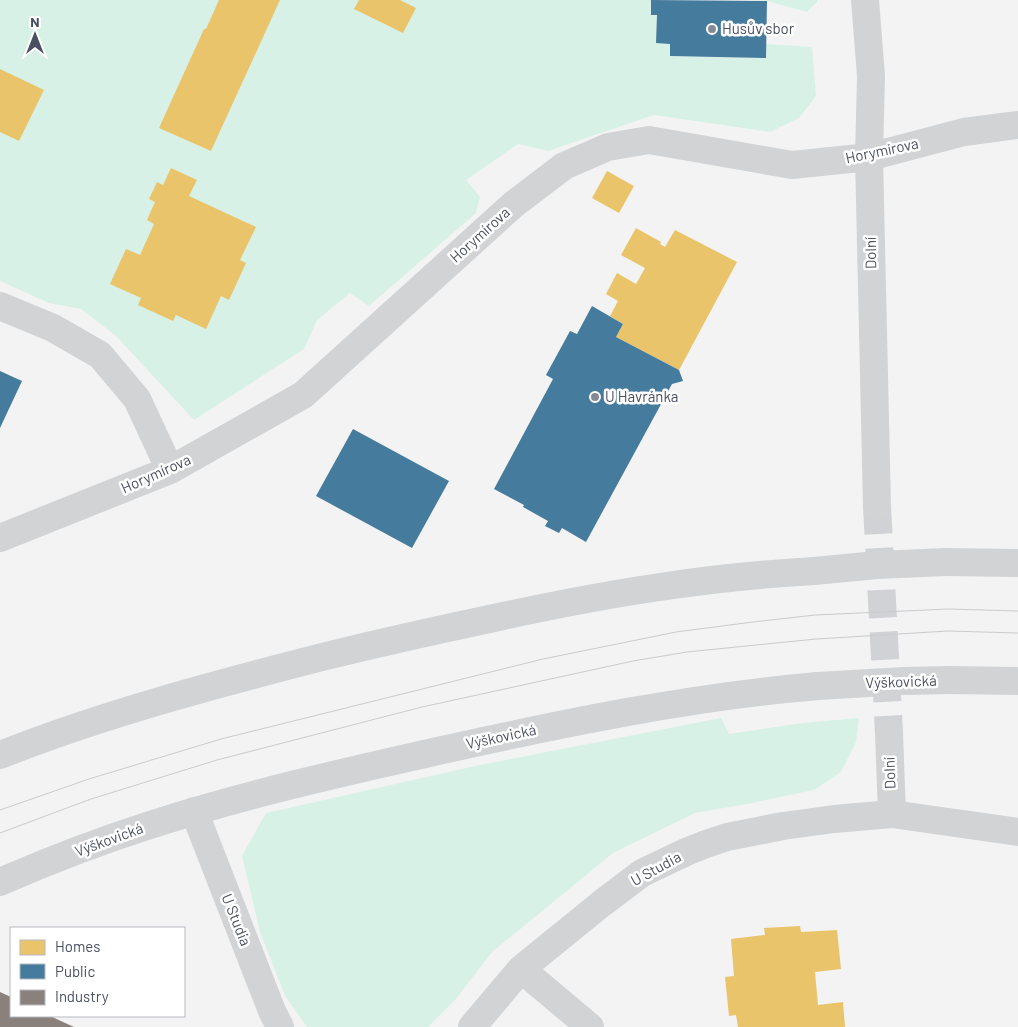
<svg xmlns="http://www.w3.org/2000/svg" width="1018" height="1027" font-family="Barlow,sans-serif">
	<rect width="100%" height="100%" fill="#f3f3f3"/>
	<path fill="#d8f1e7" d="M 0,0 L 651,0 L 651,15 L 657,15 L 670,44 L 670,56 L 766,58 L 766,44 L 812,47 L 816,96 L 799,118 L 770,132 L 654,115 L 548,151 L 518,144 L 466,180 L 480,197 L 476,213 L 369,306 L 350,293 L 317,320 L 304,349 L 194,420 L 116,336 L 81,309 L 49,303 L 0,281 Z
		M 756,0 L 817,0 L 817,2 L 807,12 L 767,1 Z
		M 721,718 L 729,734 L 802,723 L 859,718 L 856,742 L 841,772 L 814,790 L 747,804 L 695,813 L 613,853 L 492,952 L 455,1000 L 428,1027 L 307,1027 L 285,996 L 260,932 L 242,856 L 266,813 L 480,765 Z"/>
	<path fill="#e9c46a" d="M 219,0 L 280,0 L 211,151 L 159,128 L 204,29 L 206,29 Z
		M 359,0 L 400,0 L 416,8 L 403,33 L 354,9 Z
		M 0,69 L 44,90 L 19,141 L 0,132 Z
		M 171,168 L 197,180 L 189,196 L 256,227 L 240,260 L 246,263 L 229,300 L 221,296 L 206,329 L 176,315 L 173,321 L 138,305 L 141,298 L 110,284 L 126,249 L 140,255 L 154,224 L 147,220 L 155,202 L 149,199 L 157,182 L 163,185 Z
		M 607,171 L 634,186 L 619,213 L 592,198 Z
		M 636,228 L 661,242 L 660,244 L 665,247 L 675,230 L 737,262 L 679,370 L 616,337 L 623,324 L 610,316 L 618,301 L 606,294 L 617,273 L 636,284 L 645,268 L 621,255 Z
		M 800,926 L 801,932 L 837,930 L 841,969 L 815,972 L 818,1005 L 843,1002 L 845,1027 L 738,1027 L 736,1015 L 729,1016 L 725,977 L 734,976 L 731,939 L 765,935 L 764,928 Z"/>
	<path fill="#457b9d" d="M 651,0 L 767,1 L 766,58 L 670,56 L 670,44 L 656,43 L 657,15 L 651,15 Z
		M 592,306 L 623,324 L 616,337 L 679,370 L 683,381 L 672,384 L 586,542 L 562,528 L 559,533 L 545,526 L 548,521 L 523,507 L 524,505 L 494,489 L 553,379 L 546,375 L 570,331 L 577,334 Z
		M 0,371 L 22,381 L 0,428 Z
		M 353,429 L 449,481 L 412,548 L 316,496 Z"/>
	<path fill="#8a817c" d="M 0,992 L 11,997 L 11,1016 L 50,1016 L 74,1027 L 0,1027 Z"/>
	<g fill="none" stroke-linecap="round" stroke-linejoin="round">
		<path stroke="#d1d2d6" stroke-width="28" stroke-dasharray="28 14" stroke-linecap="butt" d="M 877,506 L 889,733"/>
		<path stroke="#d1d3d5" stroke-width="28" d="M 865,0 L 871,76 L 869,157 L 877,506
			M 0,306 L 53,328 L 100,355 L 137,399 L 170,470
			M 0,538 L 170,470 L 303,395 L 514,204 L 564,166 L 608,147 L 649,140 L 792,165 L 869,157 L 964,132 L 1018,125
			M 889,733 L 892,814
			M 194,811 L 272,1011 L 280,1027
			M 521,969 L 590,1027
			M 472,1027 L 521,969 L 601,904 L 642,873 L 686,852 L 706,844 L 727,837 L 783,826 L 834,819 L 892,814 L 1018,832"/>
		<path stroke="#d1d3d5" stroke-width="28" d="M 946,562 L 1018,563
			M 949,680 L 1018,681
			M 0,755 C 104,714 213,685 322,657 C 379,643 437,630 494,618 C 549,606 604,595 660,587 C 711,579 763,574 814,571
			M 0,882 C 48,861 97,842 147,826 C 242,795 340,773 438,751 C 564,723 689,697 818,686"/>
		<path stroke="#cacbce" stroke-width="1" d="M 0,810 L 89,779 L 221,739 L 543,659 L 676,632 L 753,622 L 815,615 L 948,609 L 1018,611
			M 0,833 L 91,799 L 217,760 L 422,707 L 633,661 L 687,652 L 816,639 L 948,631 L 1018,633"/>
		<path stroke="#d1d3d5" stroke-width="28" d="M 814,571 L 877,565 L 946,562
			M 818,686 L 904,681 L 949,680"/>
	</g>
	<g fill="#848993" stroke="#fff" stroke-width="2">
		<circle cx="712" cy="29" r="5"/>
		<circle cx="595" cy="397" r="5"/>
	</g>
	<g text-anchor="middle" stroke-width="5" stroke-linejoin="round" paint-order="stroke">
		<g font-size="15" fill="#495060" stroke="#fff" text-anchor="start">
			<text x="722" y="34">Husův sbor</text>
			<text x="605" y="402">U Havránka</text>
		</g>
		<g font-size="15" fill="#495060" stroke="#fff">
			<text transform="translate(882 151) rotate(-12)" y="5">Horymírova</text>
			<text transform="translate(480 235) rotate(-42)" y="5">Horymírova</text>
			<text transform="translate(871 253) rotate(-91)" y="5">Dolní</text>
			<text transform="translate(156 474) rotate(-24)" y="5">Horymírova</text>
			<text transform="translate(901 682) rotate(-2)" y="5">Výškovická</text>
			<text transform="translate(501 737) rotate(-12)" y="5">Výškovická</text>
			<text transform="translate(890 773) rotate(-92)" y="5">Dolní</text>
			<text transform="translate(109 840) rotate(-20)" y="5">Výškovická</text>
			<text transform="translate(656 869) rotate(-29)" y="5">U Studia</text>
			<text transform="translate(236 920) rotate(68)" y="5">U Studia</text>
		</g>
	</g>
	<rect x="10" y="927" width="175" height="90" fill="#ffffff" stroke="#b6b9bf"/>
	<rect x="20" y="940" width="25" height="15" fill="#e9c46a" stroke="#b6b9bf"/>
	<text x="55" y="952" font-size="15" fill="#495060">Homes</text>
	<rect x="20" y="964" width="25" height="15" fill="#457b9d" stroke="#b6b9bf"/>
	<text x="55" y="977" font-size="15" fill="#495060">Public</text>
	<rect x="20" y="990" width="25" height="15" fill="#8a817c" stroke="#b6b9bf"/>
	<text x="55" y="1002" font-size="15" fill="#495060">Industry</text>
	<g transform="translate(35 35)" stroke="#ffffff" stroke-width="4" paint-order="stroke">
	<path d="M0-4L9 19L0 12L-9 19Z" fill="#495060"/>
	<text y="-8" font-size="14" font-weight="bold" text-anchor="middle" fill="#495060">N</text>
	</g>
</svg>
